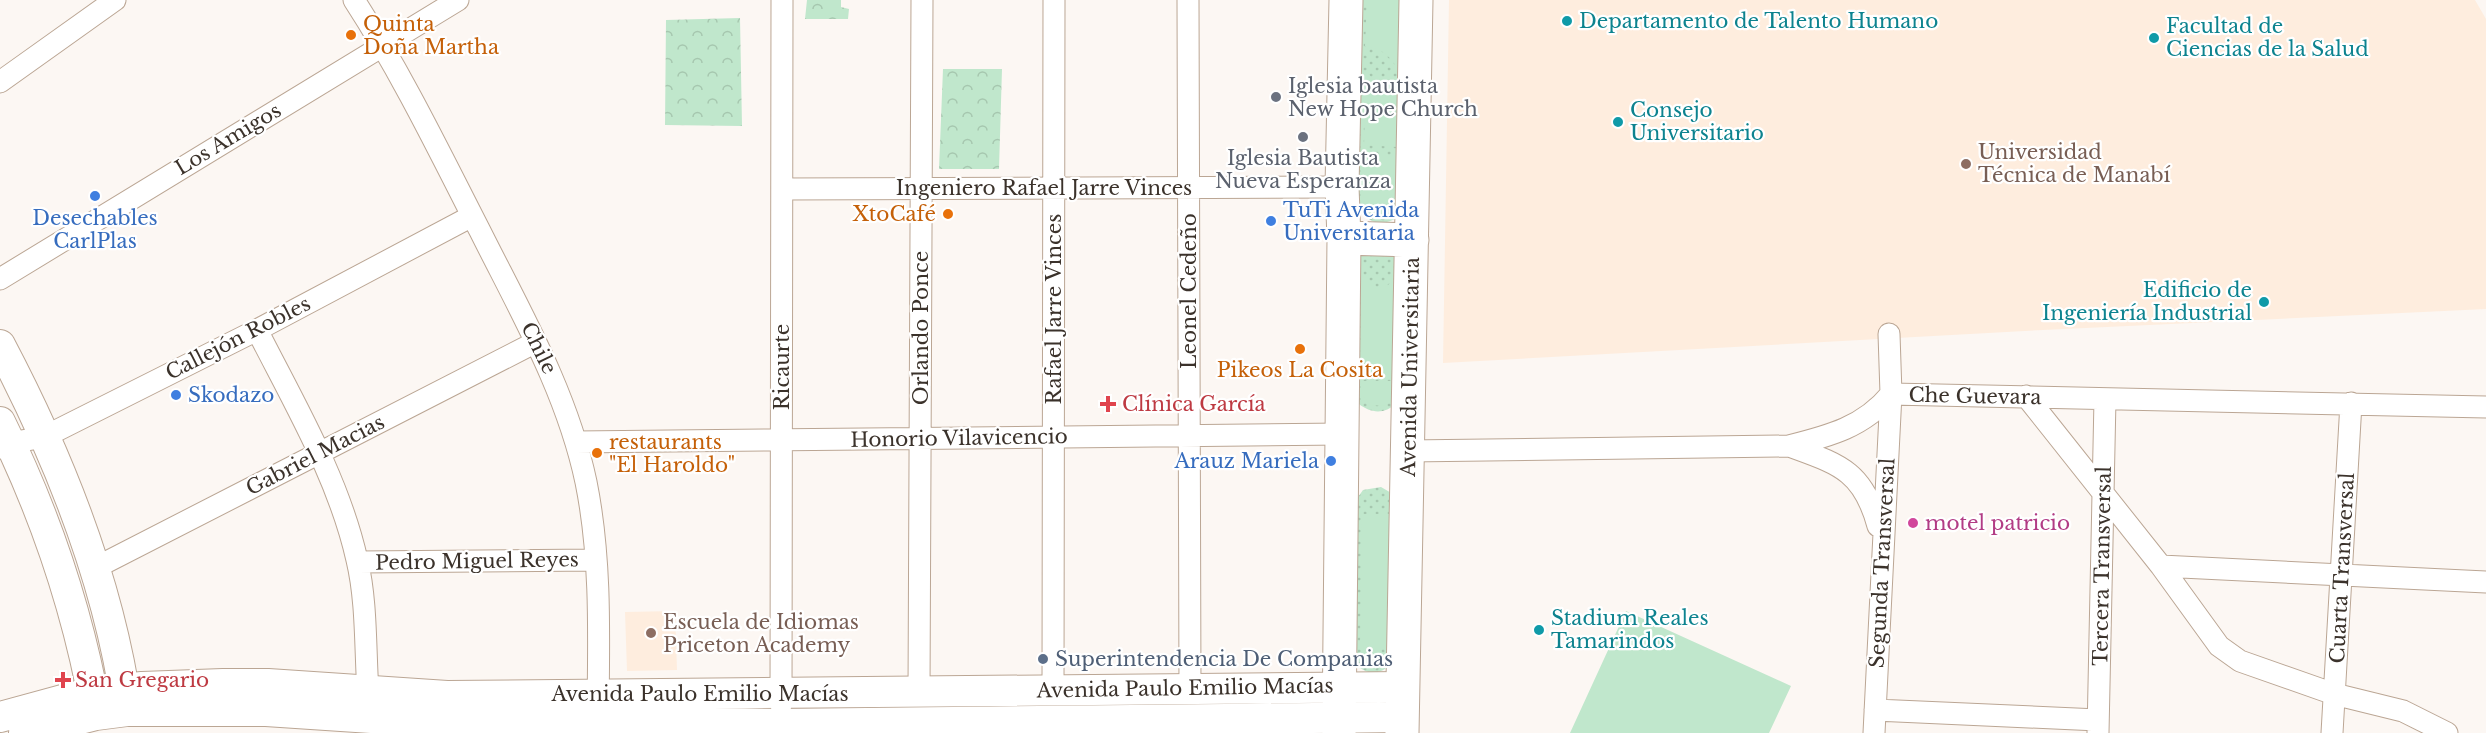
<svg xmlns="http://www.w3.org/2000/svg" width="2486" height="733" font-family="'Libre Baskerville',serif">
	<defs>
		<pattern id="grass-dots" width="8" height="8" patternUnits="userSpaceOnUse" patternTransform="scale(1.5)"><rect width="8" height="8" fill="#c0e7cc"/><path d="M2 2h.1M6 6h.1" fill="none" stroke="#a6c7af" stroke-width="1.8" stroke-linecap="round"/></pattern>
		<pattern id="park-crowns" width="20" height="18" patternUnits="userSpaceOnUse" patternTransform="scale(1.5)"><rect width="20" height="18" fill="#c0e7cc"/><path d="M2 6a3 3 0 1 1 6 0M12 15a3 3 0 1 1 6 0" fill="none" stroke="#a6c7af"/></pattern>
	</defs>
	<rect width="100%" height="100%" fill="#fcf7f3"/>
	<path fill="#feedde" d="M 1449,0 L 2475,0 L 2486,19 L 2486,309 L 2043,330 L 1443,363 Z
		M 675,611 L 677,670 L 627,671 L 625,612 Z"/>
	<path fill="url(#grass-dots)" d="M 1358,0 L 1407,0 L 1398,217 C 1378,230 1365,220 1355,203 Z
		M 1396,254 L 1396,403 C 1385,415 1370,413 1359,404 L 1356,267 L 1361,255 Z
		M 1381,487 L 1393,494 L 1391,664 C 1379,676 1366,675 1354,663 L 1356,500 L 1363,490 Z"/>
	<path fill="url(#park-crowns)" d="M 807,0 L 841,0 L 841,7 L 849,9 L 848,19 L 805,19 Z
		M 740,18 L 742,126 L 665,125 L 666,20 Z
		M 943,69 L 1002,69 L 999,169 L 939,169 Z"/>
	<path fill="#c0e7cc" d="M 1367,0 L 1399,0 L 1399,71 C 1391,57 1382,48 1365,46 Z
		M 1366,70 L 1378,87 L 1397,98 L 1397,147 L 1364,145 Z
		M 1363,155 L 1397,155 L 1397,204 L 1388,213 L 1374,215 L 1363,205 Z
		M 1362,277 C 1372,291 1386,290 1396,278 L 1394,374 L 1360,373 Z
		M 1360,381 L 1395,381 L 1392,396 L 1384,406 L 1371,405 L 1363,396 Z
		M 1362,514 L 1390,514 L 1388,648 L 1360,648 Z
		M 1626,611 L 1791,686 L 1769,733 L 1570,733 Z"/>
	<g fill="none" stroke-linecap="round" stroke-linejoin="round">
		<defs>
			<path id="street" d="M 354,0 C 402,74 440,153 480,231 C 521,313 567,392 586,482 C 601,556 599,633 598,708
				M 1188,0 L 1190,689
				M 0,82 L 115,0
				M 782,189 L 1342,187
				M 0,279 L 458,0
				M 257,330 C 294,403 339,479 357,560 C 367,602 365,649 368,692
				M 1891,394 L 2486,407
				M 2026,396 L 2161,566 L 2219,646 L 2240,661 L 2334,694 L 2403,711 L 2447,733
				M 576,442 L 1342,434
				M 1789,446 C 1838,464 1863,470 1878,526
				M 0,448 L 10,443 L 44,437 L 257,330 L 472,216
				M 1408,451 L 1789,446 C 1829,436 1864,427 1891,394
				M 358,562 L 596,560
				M 2161,566 L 2486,582
				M 95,568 L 536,342
				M 1053,689 L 1054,0
				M 919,693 L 922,0
				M 781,705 L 782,0
				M 1875,710 L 2098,720
				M 1874,733 L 1891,394 L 1889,334
				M 2098,733 L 2105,399
				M 2332,733 L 2351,403"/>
			<path id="secondary" d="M 0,345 C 60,459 109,581 127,709
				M 0,422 C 45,513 78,611 96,712
				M 0,717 L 92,692 L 142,687 L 223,684 L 268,684 L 447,696 L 1403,687
				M 24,733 L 96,715 L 127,711 L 266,711 L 386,719 L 781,724 L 1402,717"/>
			<path id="primary" d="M 1344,238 L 1412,240
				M 1339,733 L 1344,238 L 1342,187 L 1346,0
				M 1402,733 L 1416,0"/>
		</defs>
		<use href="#street" stroke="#bba694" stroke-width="23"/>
		<use href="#secondary" stroke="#bba694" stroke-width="32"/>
		<use href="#primary" stroke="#bba694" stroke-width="35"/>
		<use href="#street" stroke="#fff" stroke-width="21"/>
		<use href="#secondary" stroke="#fff" stroke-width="30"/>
		<use href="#primary" stroke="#fff" stroke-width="33"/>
	</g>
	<g fill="#0f9aa8" stroke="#fff" stroke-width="2">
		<circle cx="1567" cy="21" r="6"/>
		<circle cx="2154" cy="38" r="6"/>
		<circle cx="1618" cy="122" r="6"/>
		<circle cx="2264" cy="302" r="6"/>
		<circle cx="1539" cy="630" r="6"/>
	</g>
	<g fill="#e8710a" stroke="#fff" stroke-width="2">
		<circle cx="351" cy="35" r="6"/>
		<circle cx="948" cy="214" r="6"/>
		<circle cx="1300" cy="349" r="6"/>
		<circle cx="597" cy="453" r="6"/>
	</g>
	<g fill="#6b7280" stroke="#fff" stroke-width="2">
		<circle cx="1276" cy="97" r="6"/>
		<circle cx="1303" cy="137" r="6"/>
	</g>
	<g fill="#8d6e63" stroke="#fff" stroke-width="2">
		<circle cx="1966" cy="164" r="6"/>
		<circle cx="651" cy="633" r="6"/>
	</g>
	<g fill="#3f7fe0" stroke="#fff" stroke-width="2">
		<circle cx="95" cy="196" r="6"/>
		<circle cx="1271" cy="221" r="6"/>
		<circle cx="176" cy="395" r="6"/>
		<circle cx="1331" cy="461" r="6"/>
	</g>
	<g fill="#e0444e" stroke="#fff" stroke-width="2">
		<path d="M1105 395h6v6h6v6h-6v6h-6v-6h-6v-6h6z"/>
		<path d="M60 671h6v6h6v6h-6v6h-6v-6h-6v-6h6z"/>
	</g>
	<circle fill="#d1479c" stroke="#fff" stroke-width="2" cx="1913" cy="523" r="6"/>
	<circle fill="#5c6f8a" stroke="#fff" stroke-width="2" cx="1043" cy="659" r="6"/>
	<g text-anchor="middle" stroke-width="4.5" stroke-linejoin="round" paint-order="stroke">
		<g font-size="20" fill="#0d838f" stroke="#fff" text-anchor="start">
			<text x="1579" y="28">Departamento de Talento Humano</text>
			<text x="2166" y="33">Facultad de<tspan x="2166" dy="23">Ciencias de la Salud</tspan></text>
			<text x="1630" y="117">Consejo<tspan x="1630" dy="23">Universitario</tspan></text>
			<text x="2252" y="297" text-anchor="end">Edificio de<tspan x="2252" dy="23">Ingeniería Industrial</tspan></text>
			<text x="1551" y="625">Stadium Reales<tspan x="1551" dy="23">Tamarindos</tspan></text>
		</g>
		<g font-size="20" fill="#c56008" stroke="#fff" text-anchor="start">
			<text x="363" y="31">Quinta<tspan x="363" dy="23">Doña Martha</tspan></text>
			<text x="936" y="221" text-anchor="end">XtoCafé</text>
			<text x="1300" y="377" text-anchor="middle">Pikeos La Cosita</text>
			<text x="609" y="449">restaurants<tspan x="609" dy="23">"El Haroldo"</tspan></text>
		</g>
		<g font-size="20" fill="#5b616d" stroke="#fff" text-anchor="start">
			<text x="1288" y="93">Iglesia bautista<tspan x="1288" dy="23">New Hope Church</tspan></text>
			<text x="1303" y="165" text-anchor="middle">Iglesia Bautista<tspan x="1303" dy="23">Nueva Esperanza</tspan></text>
		</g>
		<g font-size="20" fill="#3b322b" stroke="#fff">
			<text transform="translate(228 139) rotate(-31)" y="7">Los Amigos</text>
			<text x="1044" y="195">Ingeniero Rafael Jarre Vinces</text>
			<text transform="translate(1189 291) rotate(-90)" y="7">Leonel Cedeño</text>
			<text transform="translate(1054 309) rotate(-90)" y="7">Rafael Jarre Vinces</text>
			<text transform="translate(921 328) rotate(-90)" y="7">Orlando Ponce</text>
			<text transform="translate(238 338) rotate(-27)" y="7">Callejón Robles</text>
			<text transform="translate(539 348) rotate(64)" y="7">Chile</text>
			<text transform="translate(782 367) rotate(-90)" y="7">Ricaurte</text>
			<text transform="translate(1410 367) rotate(-89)" y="7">Avenida Universitaria</text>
			<text transform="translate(1975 396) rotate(1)" y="7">Che Guevara</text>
			<text transform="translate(959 438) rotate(-1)" y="7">Honorio Vilavicencio</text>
			<text transform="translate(315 455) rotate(-27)" y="7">Gabriel Macias</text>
			<text transform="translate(477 561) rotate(-1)" y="7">Pedro Miguel Reyes</text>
			<text transform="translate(1882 563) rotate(-87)" y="7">Segunda Transversal</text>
			<text transform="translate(2102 566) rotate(-89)" y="7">Tercera Transversal</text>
			<text transform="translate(2342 568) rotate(-87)" y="7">Cuarta Transversal</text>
			<text transform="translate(1185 688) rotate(-1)" y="7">Avenida Paulo Emilio Macías</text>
			<text x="700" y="701">Avenida Paulo Emilio Macías</text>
		</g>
		<g font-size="20" fill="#785e54" stroke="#fff" text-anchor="start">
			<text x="1978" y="159">Universidad<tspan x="1978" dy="23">Técnica de Manabí</tspan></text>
			<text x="663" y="629">Escuela de Idiomas<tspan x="663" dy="23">Priceton Academy</tspan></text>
		</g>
		<g font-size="20" fill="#366cbe" stroke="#fff" text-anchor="start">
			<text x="1283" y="217">TuTi Avenida<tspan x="1283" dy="23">Universitaria</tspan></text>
			<text x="95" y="225" text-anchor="middle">Desechables<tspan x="95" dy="23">CarlPlas</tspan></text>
			<text x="188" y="402">Skodazo</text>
			<text x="1319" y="468" text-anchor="end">Arauz Mariela</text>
		</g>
		<g font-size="20" fill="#be3a42" stroke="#fff" text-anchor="start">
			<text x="1122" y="411">Clínica García</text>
			<text x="75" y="687">San Gregario</text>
		</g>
		<g font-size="20" fill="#b23c85" stroke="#fff" text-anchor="start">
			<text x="1925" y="530">motel patricio</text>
		</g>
		<g font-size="20" fill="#4e5e75" stroke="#fff" text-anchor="start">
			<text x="1055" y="666">Superintendencia De Companias</text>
		</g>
	</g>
</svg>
